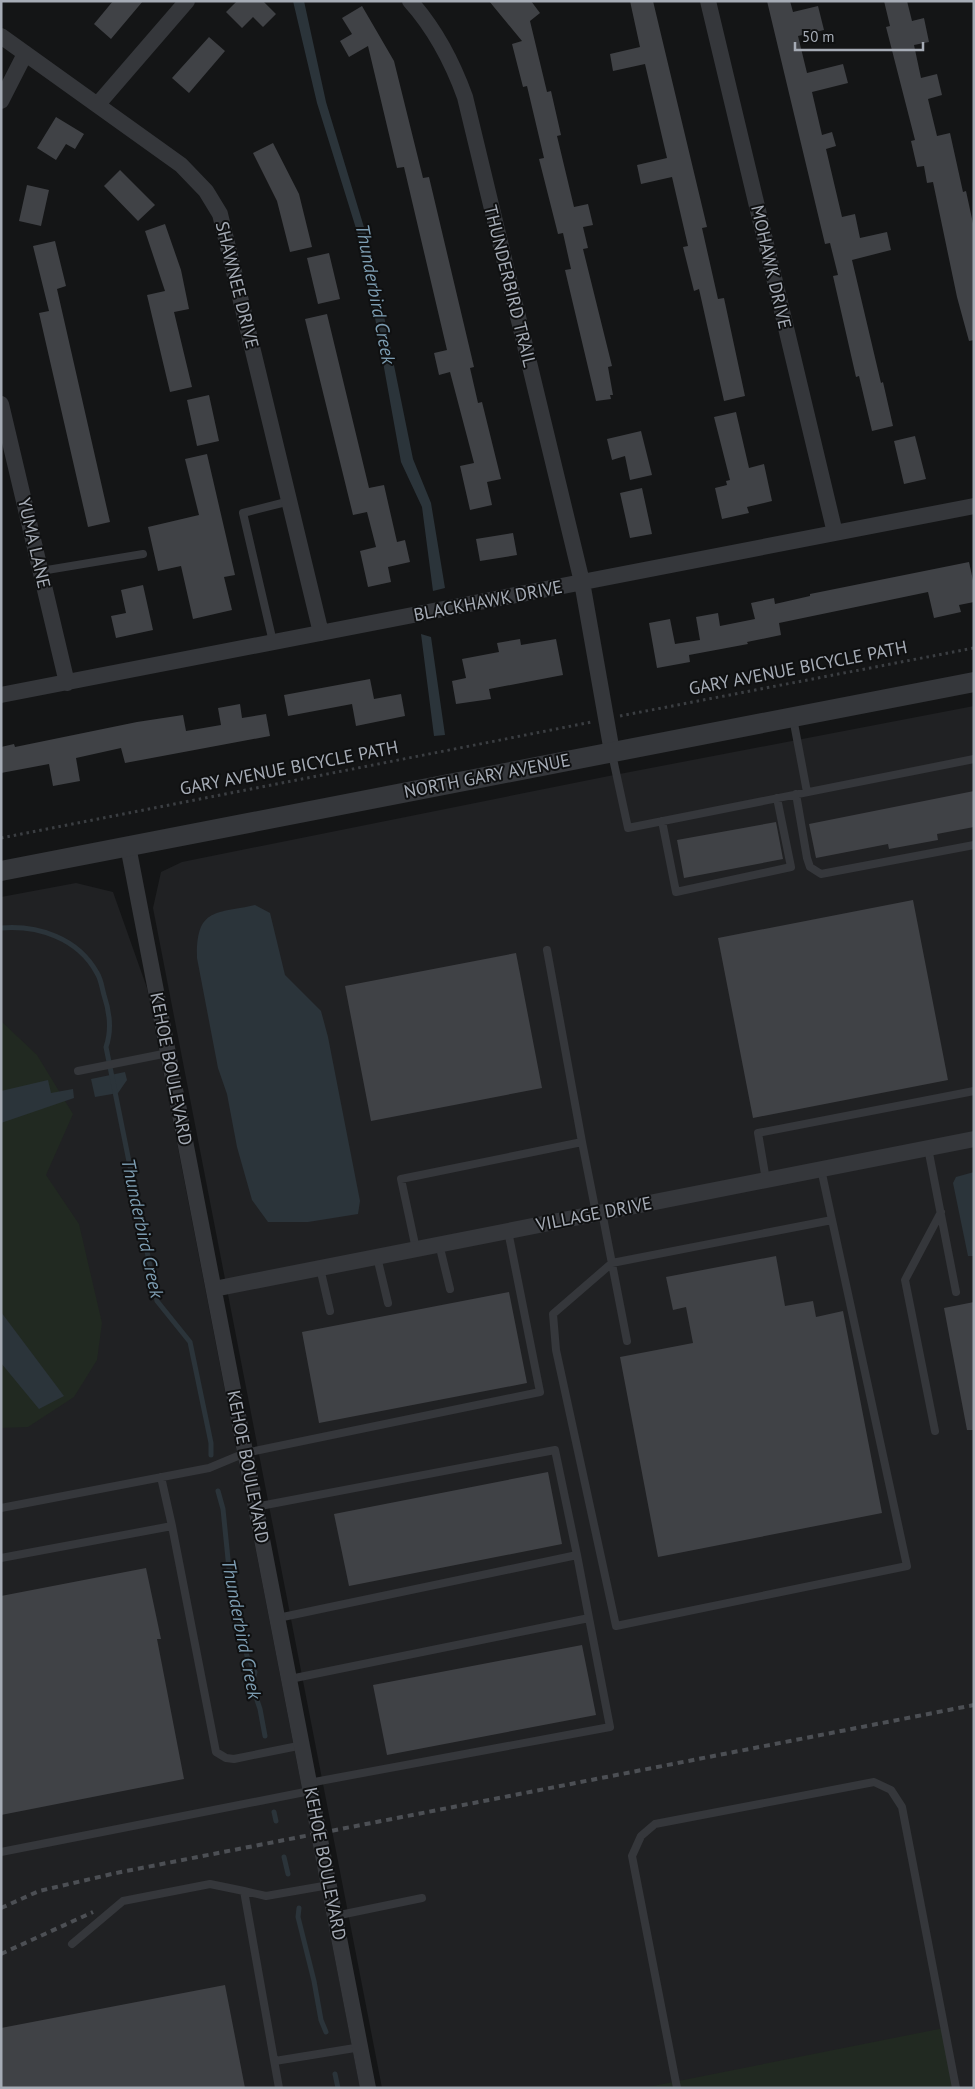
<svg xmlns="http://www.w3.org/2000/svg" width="975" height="2089" font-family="'PT Sans',sans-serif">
	<rect width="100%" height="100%" fill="#141516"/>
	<path fill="#202123" d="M 974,706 L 974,2088 L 382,2088 L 153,908 L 161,872 L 182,862 L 609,776 Z
		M 76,883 L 113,892 L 147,988 L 360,2088 L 1,2088 L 1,897 Z"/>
	<path fill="#212921" d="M 1,1021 L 37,1055 L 73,1114 L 46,1175 L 79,1224 L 102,1323 L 97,1360 L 74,1397 L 28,1427 L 1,1428 Z
		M 944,2028 L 955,2088 L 643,2088 Z"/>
	<path fill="#2b343a" d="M 293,1 L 304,1 L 326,102 L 370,247 L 413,459 L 431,503 L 445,588 L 433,591 L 422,507 L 401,462 L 363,251 L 317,103 Z
		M 421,634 L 431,637 L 445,735 L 434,736 Z
		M 255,905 L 270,913 L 285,975 L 321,1011 L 328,1037 L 360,1201 L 358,1214 L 308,1222 L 268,1222 L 252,1200 L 237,1147 L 227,1094 L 218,1068 L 197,958 C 196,907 216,914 255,905 Z
		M 125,1072 L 127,1080 L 118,1093 L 95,1097 L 91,1079 Z
		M 48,1080 L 51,1093 L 73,1089 L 74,1098 L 1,1123 L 1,1091 Z
		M 974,1172 L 974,1256 L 968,1256 L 953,1183 L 956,1177 Z
		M 1,1312 L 64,1396 L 39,1409 L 1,1363 Z"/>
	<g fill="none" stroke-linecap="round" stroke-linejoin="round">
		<path stroke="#2b343a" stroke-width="5" d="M 1,928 C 38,925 78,938 97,973 C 101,979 102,988 104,995 C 110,1013 112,1030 106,1047 L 157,1301 L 190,1342 L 211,1443 L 211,1455
			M 218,1491 L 223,1509 L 229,1569 L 239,1607 L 239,1621 L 247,1656 L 255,1672 L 252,1685 L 260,1709 L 265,1736
			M 274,1812 L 276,1821
			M 284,1857 L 288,1874
			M 299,1908 L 298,1917 L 314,1981 L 321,2020 L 326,2032
			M 335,2074 L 338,2088"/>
	</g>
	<path fill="#404246" d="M 113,1 L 143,1 L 111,39 L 94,24 Z
		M 237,1 L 263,1 L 276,14 L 263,27 L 253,17 L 242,28 L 226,12 Z
		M 489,1 L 531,1 L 540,13 L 530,21 L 547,92 L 551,91 L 561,135 L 557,136 L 574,207 L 588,204 L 593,225 L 583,227 L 588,248 L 583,249 L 612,366 L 608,367 L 613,395 L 610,395 L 611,399 L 596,401 L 565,270 L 571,269 L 563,233 L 558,234 L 539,159 L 544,158 L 527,86 L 523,87 L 512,44 L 522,41 Z
		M 630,1 L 653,1 L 707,227 L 702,228 L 718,299 L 724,298 L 745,396 L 724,401 L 699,289 L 694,291 L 683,247 L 688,246 L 672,177 L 641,184 L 637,165 L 667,158 L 645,64 L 613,71 L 610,54 L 640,47 Z
		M 767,1 L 790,1 L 793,12 L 818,6 L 824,30 L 798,36 L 807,73 L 843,64 L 848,83 L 812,92 L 822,135 L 832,132 L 836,146 L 826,149 L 842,217 L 855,214 L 860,238 L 887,232 L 891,250 L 852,260 L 881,383 L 883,382 L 893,426 L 872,431 L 859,376 L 856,377 L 833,276 L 838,275 L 830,243 L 825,244 Z
		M 884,1 L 907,1 L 912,21 L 924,18 L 929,42 L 914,45 L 921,78 L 937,74 L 942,95 L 928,99 L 937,136 L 950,133 L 963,192 L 966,191 L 974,228 L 974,340 L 969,341 L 957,297 L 933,182 L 927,183 L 924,166 L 917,167 L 911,141 L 915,140 L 886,27 L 890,26 Z
		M 362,6 L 394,61 L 423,178 L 429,177 L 474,367 L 470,368 L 478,403 L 482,402 L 501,479 L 487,482 L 492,505 L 470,510 L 460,466 L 474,463 L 450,372 L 439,375 L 434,353 L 447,350 L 404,167 L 397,168 L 368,46 L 349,57 L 340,41 L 352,34 L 342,18 Z
		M 209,37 L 225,51 L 189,93 L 172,78 Z
		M 56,117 L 84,134 L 75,149 L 66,144 L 56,160 L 37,148 Z
		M 273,143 L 299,194 L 312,247 L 290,252 L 277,201 L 253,153 Z
		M 120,170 L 155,205 L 138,221 L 104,186 Z
		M 27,185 L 49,190 L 41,226 L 19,221 Z
		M 165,224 L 181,270 L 189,309 L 174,312 L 192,387 L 170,392 L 147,295 L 165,291 L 145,231 Z
		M 55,241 L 66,286 L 57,289 L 110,522 L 88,527 L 39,313 L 49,311 L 33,246 Z
		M 329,253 L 340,299 L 318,304 L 307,258 Z
		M 327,314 L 369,488 L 384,485 L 397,542 L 405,540 L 410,562 L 388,567 L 391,582 L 368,587 L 360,551 L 376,547 L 367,512 L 353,515 L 305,319 Z
		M 209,395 L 219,441 L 197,446 L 187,400 Z
		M 736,412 L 749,468 L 764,464 L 772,501 L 747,507 L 749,513 L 722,519 L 715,488 L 727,485 L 726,481 L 730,480 L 714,417 Z
		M 641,431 L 652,475 L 630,480 L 625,456 L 612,460 L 607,439 Z
		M 915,436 L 926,479 L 904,484 L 894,441 Z
		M 207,454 L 235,575 L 224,577 L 232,610 L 193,619 L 181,566 L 158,571 L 148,527 L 199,515 L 185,459 Z
		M 642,488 L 652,534 L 630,538 L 620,493 Z
		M 513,533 L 517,555 L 480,561 L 476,539 Z
		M 969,562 L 974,585 L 974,602 L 959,605 L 961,612 L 934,618 L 928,592 L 779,623 L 781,635 L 747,642 L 748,644 L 689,655 L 690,662 L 657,668 L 649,623 L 670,619 L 675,644 L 700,640 L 696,617 L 718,613 L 720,626 L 755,619 L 751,603 L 774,598 L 775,604 L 810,596 L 810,594 Z
		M 143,585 L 153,630 L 116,638 L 111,616 L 126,613 L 121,590 Z
		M 520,639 L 521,645 L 556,639 L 563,675 L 489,689 L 491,699 L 456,704 L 452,681 L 466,678 L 462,659 L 499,652 L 497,643 Z
		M 370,679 L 374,699 L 401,694 L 405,716 L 356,726 L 352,704 L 288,716 L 284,695 Z
		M 240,704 L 242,718 L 266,714 L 270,736 L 125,763 L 121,748 L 76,758 L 80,781 L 53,786 L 49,764 L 1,773 L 1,747 L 14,744 L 15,747 L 137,722 L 183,715 L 186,731 L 221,725 L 218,708 Z
		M 974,791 L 974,827 L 937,834 L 938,840 L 889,849 L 888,844 L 816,858 L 809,824 Z
		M 776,822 L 783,859 L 684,878 L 677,840 Z
		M 913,900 L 948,1080 L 753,1118 L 718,938 Z
		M 516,953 L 542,1088 L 371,1121 L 345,986 Z
		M 776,1256 L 785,1306 L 813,1301 L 816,1317 L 843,1311 L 882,1513 L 658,1557 L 620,1357 L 693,1343 L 686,1307 L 673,1310 L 666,1277 Z
		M 509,1292 L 527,1383 L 319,1423 L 302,1332 Z
		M 974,1302 L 974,1430 L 967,1430 L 944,1308 Z
		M 548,1472 L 562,1544 L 349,1586 L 334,1514 Z
		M 146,1568 L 161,1639 L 157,1639 L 184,1779 L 1,1815 L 1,1596 Z
		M 582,1645 L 596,1715 L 387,1755 L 373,1685 Z
		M 225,1985 L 245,2088 L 1,2088 L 1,2028 Z"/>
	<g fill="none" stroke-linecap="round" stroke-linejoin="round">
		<path stroke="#3b3e42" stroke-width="3" stroke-dasharray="2.5 4" stroke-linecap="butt" d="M 620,716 L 974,648
			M 1,838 L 592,722"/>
		<path stroke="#35373b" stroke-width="8" d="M 41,571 L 143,554
			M 273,642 L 243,513 L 290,501
			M 793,718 L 807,792
			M 612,754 L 628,828 L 974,759
			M 796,794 L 807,858 L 810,867 L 821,874 L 974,845
			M 662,821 L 676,892 L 791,867 L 777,798
			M 78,1071 L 168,1053
			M 582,1142 L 596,1213
			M 928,1148 L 956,1292
			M 821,1169 L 832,1220 L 907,1566 L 616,1626 L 556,1350 L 553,1314 L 612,1263 L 832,1220
			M 766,1180 L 758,1133 L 974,1091
			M 602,1212 L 627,1341
			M 439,1244 L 450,1289
			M 416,1249 L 401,1179 L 582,1142 L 547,950
			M 377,1257 L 388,1303
			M 320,1268 L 330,1311
			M 935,1431 L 905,1280 L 941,1212
			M 161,1477 L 172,1526
			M 255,1507 L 555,1450 L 577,1555
			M 1,1508 L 209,1468 L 245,1453 L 540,1392 L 508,1231
			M 1,1558 L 172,1526 L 216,1752 L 226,1758 L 234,1759 L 303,1745
			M 278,1618 L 577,1555 L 589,1618 L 290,1679
			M 309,1783 L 610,1727 L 589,1618
			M 1,1852 L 310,1791
			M 335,1916 L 422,1898
			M 72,1944 L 123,1901 L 210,1884 L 244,1891
			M 275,2061 L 361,2047
			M 279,2088 L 244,1891 L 266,1896 L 329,1885
			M 677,2088 L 632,1856 L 641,1836 L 655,1824 L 874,1782 L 891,1790 L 902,1807 L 956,2088"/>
		<path stroke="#35373b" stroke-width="16" d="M 410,1 C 436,30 452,61 465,97 L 582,582 L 612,752
			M 708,1 L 835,533
			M 1,36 L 181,165 L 206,191 L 220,214 L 321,633
			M 1,101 L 25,54
			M 98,104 L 187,1
			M 1,404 L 67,683
			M 1,695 L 974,506
			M 128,846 L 368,2088
			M 214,1289 L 974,1139"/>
		<path stroke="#35373b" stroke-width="20" d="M 1,871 L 974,682"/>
		<path stroke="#4c4f54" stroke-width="4" stroke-dasharray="6 5" stroke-linecap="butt" d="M 1,1908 L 39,1891 L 116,1873 L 974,1705
			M 1,1954 L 93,1912"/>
	</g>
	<g text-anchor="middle" stroke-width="4" stroke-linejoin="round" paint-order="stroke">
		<g font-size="18" fill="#a6acb6" stroke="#0f1011">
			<text transform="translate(771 267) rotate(77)" y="6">MOHAWK DRIVE</text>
			<text transform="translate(237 285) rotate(76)" y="6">SHAWNEE DRIVE</text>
			<text transform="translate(510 286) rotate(76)" y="6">THUNDERBIRD TRAIL</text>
			<text transform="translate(34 543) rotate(77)" y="6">YUMA LANE</text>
			<text transform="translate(488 601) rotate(-11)" y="6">BLACKHAWK DRIVE</text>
			<text transform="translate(798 668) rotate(-11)" y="6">GARY AVENUE BICYCLE PATH</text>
			<text transform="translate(289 768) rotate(-11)" y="6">GARY AVENUE BICYCLE PATH</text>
			<text transform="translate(487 776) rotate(-11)" y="6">NORTH GARY AVENUE</text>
			<text transform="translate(171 1069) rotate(79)" y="6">KEHOE BOULEVARD</text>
			<text transform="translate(594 1214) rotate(-11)" y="6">VILLAGE DRIVE</text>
			<text transform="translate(248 1467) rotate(79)" y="6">KEHOE BOULEVARD</text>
			<text transform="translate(325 1864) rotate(79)" y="6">KEHOE BOULEVARD</text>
		</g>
		<g font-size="19" font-style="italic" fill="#7d9db2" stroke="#0f1011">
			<text transform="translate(376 294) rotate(79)" y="7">Thunderbird Creek</text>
			<text transform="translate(143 1228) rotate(78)" y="7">Thunderbird Creek</text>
			<text transform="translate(242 1629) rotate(79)" y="7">Thunderbird Creek</text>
		</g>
	</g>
	<rect width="975" height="2089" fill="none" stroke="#a6acb6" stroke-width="5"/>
	<path d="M795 42v8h128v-8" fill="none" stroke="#a6acb6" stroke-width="2.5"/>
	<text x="802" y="42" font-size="15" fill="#a6acb6" stroke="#0f1011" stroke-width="4" paint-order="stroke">50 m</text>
</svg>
